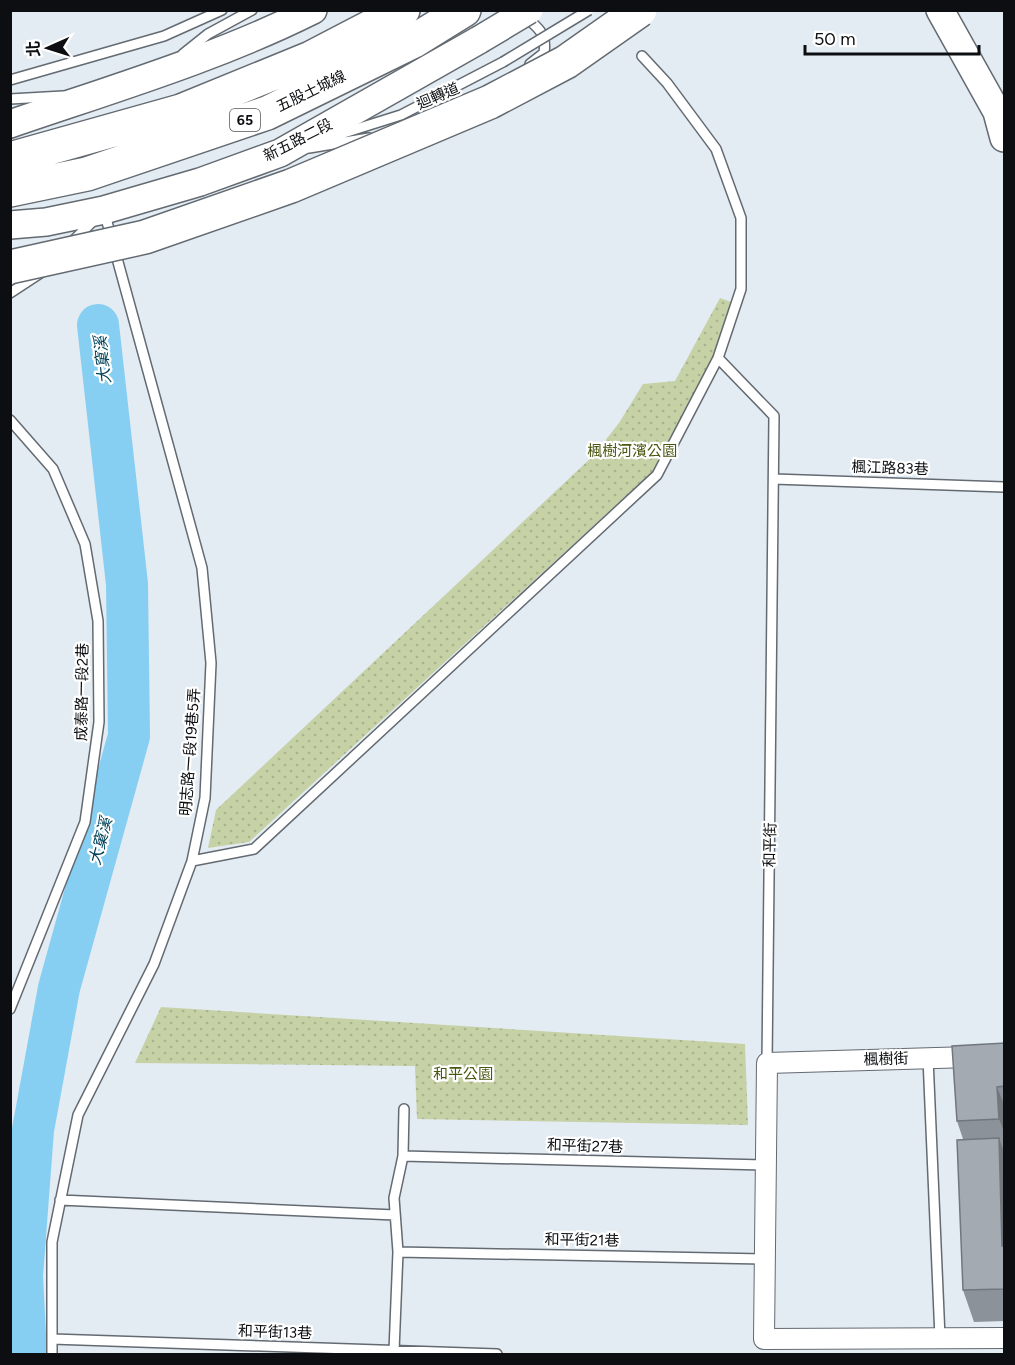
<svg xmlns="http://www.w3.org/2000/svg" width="1015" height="1365" font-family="Figtree,'Noto Sans TC',sans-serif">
	<defs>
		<pattern id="park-dots" width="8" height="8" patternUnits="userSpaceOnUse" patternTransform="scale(1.5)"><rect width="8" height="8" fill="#c6d2a6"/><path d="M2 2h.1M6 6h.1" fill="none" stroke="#a9b38e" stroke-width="1.8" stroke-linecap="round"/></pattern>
	</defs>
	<rect width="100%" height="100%" fill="#e3ebf3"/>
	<path fill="url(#park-dots)" d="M 720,298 L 734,303 L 718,351 L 652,472 L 249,842 L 208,848 L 216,810 L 593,456 L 619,423 L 643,384 L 675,381 Z
		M 161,1007 L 745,1044 L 748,1125 L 417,1119 L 415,1066 L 135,1063 Z"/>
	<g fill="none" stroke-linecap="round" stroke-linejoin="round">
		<path stroke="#87cff2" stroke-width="42" d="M 26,1354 L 22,1276 L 33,1130 L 59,988 L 129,736 L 127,584 L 98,325"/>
		<defs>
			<path id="lane" d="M 524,16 C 538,27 547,34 544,53 L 530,64
				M 183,54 L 208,34 L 252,10
				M 10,80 L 164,36 L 222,10
				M 10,99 L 63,96
				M 331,137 L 401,115 L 503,62
				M 309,148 L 369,138
				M 71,243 L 95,219
				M 10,293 L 42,272
				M 718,358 L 774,416 L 767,1063
				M 10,420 L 53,469 L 85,544 L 98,621 L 99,722 L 85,822 L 10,1009
				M 774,479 L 1004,487
				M 192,861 L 254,849 L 657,475 L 718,358 L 741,289 L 741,218 L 716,149 L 667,83 L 642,56
				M 928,1058 L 940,1338
				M 403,1156 L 766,1165
				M 60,1200 L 395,1215
				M 398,1252 L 765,1259
				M 52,1339 L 497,1354
				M 394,1351 L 398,1252 L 394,1198 L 403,1156 L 404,1109
				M 52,1354 L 52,1242 L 78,1115 L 154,964 L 192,861 L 205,798 L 211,663 L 202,568 L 104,211"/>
			<path id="street" d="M 1004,1056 L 767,1063 L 764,1339 L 1004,1338"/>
			<path id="secondary" d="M 940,10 L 997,112 L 1004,138
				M 10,124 C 112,89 217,58 313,10
				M 10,225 L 46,222 L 104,210 L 200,182 L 280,153 L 479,40"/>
			<path id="highway" d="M 10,159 L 181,111 L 311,58 L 403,10
				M 10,190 L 87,174 L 267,113 L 414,41 L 464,10"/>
		</defs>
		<use href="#lane" stroke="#636a71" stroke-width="12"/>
		<use href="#street" stroke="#636a71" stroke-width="22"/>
		<use href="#secondary" stroke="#636a71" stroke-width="30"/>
		<use href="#highway" stroke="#636a71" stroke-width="36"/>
		<use href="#lane" stroke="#fff" stroke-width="9"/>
		<use href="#street" stroke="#fff" stroke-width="20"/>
		<use href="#secondary" stroke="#fff" stroke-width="27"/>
		<use href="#highway" stroke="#fff" stroke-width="33"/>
		<defs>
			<path id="lane-bridge" d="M 503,62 L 589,10"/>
			<path id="secondary-bridge" d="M 479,40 L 529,10"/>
			<path id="highway-bridge" d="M 10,267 L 145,237 L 291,186 L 490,102 L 566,62 L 640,10"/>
		</defs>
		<use href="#lane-bridge" stroke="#636a71" stroke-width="12" stroke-linecap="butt"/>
		<use href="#secondary-bridge" stroke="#636a71" stroke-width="30" stroke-linecap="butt"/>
		<use href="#highway-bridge" stroke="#636a71" stroke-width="36" stroke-linecap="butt"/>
		<use href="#lane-bridge" stroke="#fff" stroke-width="9"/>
		<use href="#secondary-bridge" stroke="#fff" stroke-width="27"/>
		<use href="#highway-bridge" stroke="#fff" stroke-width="33"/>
	</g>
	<path fill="#8c9299" d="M 1005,1043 L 1005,1151 L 1003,1151 L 1005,1155 L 1005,1321 L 974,1322 L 963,1290 L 963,1139 L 957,1121 Z"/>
	<path fill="#72777d" d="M 997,1087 L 1005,1107 L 1005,1134 L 999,1119 Z
		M 999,1138 L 1005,1155 L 1005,1252 L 1002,1246 Z"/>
	<path fill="#a3aab2" stroke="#72777d" stroke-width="1.5" d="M 1005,1043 L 1005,1086 L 997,1087 L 999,1119 L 957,1121 L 952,1046 Z
		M 999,1138 L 1002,1246 L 1005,1246 L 1005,1289 L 963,1290 L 957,1140 Z"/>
	<g text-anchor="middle" stroke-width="4.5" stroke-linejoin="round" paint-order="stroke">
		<rect fill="#fff" stroke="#555658" stroke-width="1.5" x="230" y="109" width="30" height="22" rx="4.5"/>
		<g font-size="14" font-weight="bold" fill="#0c0e11">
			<text x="245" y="125">65</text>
		</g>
		<g font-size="15" fill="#0c0e11" stroke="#fff">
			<text transform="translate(311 91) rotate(-26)" y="5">五股土城線</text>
			<text transform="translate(438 96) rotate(-23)" y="5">迴轉道</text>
			<text transform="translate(298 140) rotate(-27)" y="5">新五路二段</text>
			<text transform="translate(890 468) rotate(2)" y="5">楓江路83巷</text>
			<text transform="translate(82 692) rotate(-89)" y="5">成泰路一段2巷</text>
			<text transform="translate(190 752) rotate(-86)" y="5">明志路一段19巷5弄</text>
			<text transform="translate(770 845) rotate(-89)" y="5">和平街</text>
			<text transform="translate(886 1059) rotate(-2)" y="5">楓樹街</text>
			<text transform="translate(585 1146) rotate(2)" y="5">和平街27巷</text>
			<text transform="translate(582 1240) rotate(1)" y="5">和平街21巷</text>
			<text transform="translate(275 1332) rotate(2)" y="5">和平街13巷</text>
		</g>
		<g font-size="15" fill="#4b5811" stroke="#fff">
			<text x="632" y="456">楓樹河濱公園</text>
			<text x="463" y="1079">和平公園</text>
		</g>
		<g font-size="16" font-style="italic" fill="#004158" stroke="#fff">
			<text transform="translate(102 360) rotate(-96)" y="6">大窠溪</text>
			<text transform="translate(100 841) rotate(-75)" y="6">大窠溪</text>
		</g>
	</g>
	<rect width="1015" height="1365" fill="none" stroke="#0c0e11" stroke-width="24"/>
	<g transform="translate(48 48) rotate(267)" stroke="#ffffff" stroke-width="4.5" paint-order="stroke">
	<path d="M0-4.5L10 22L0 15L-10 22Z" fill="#0c0e11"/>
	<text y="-9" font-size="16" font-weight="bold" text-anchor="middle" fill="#0c0e11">北</text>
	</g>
	<path d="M805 45v9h174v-9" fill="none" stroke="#0c0e11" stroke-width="3"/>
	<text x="814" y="45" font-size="18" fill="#0c0e11" stroke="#ffffff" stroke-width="4.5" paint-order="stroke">50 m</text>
</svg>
